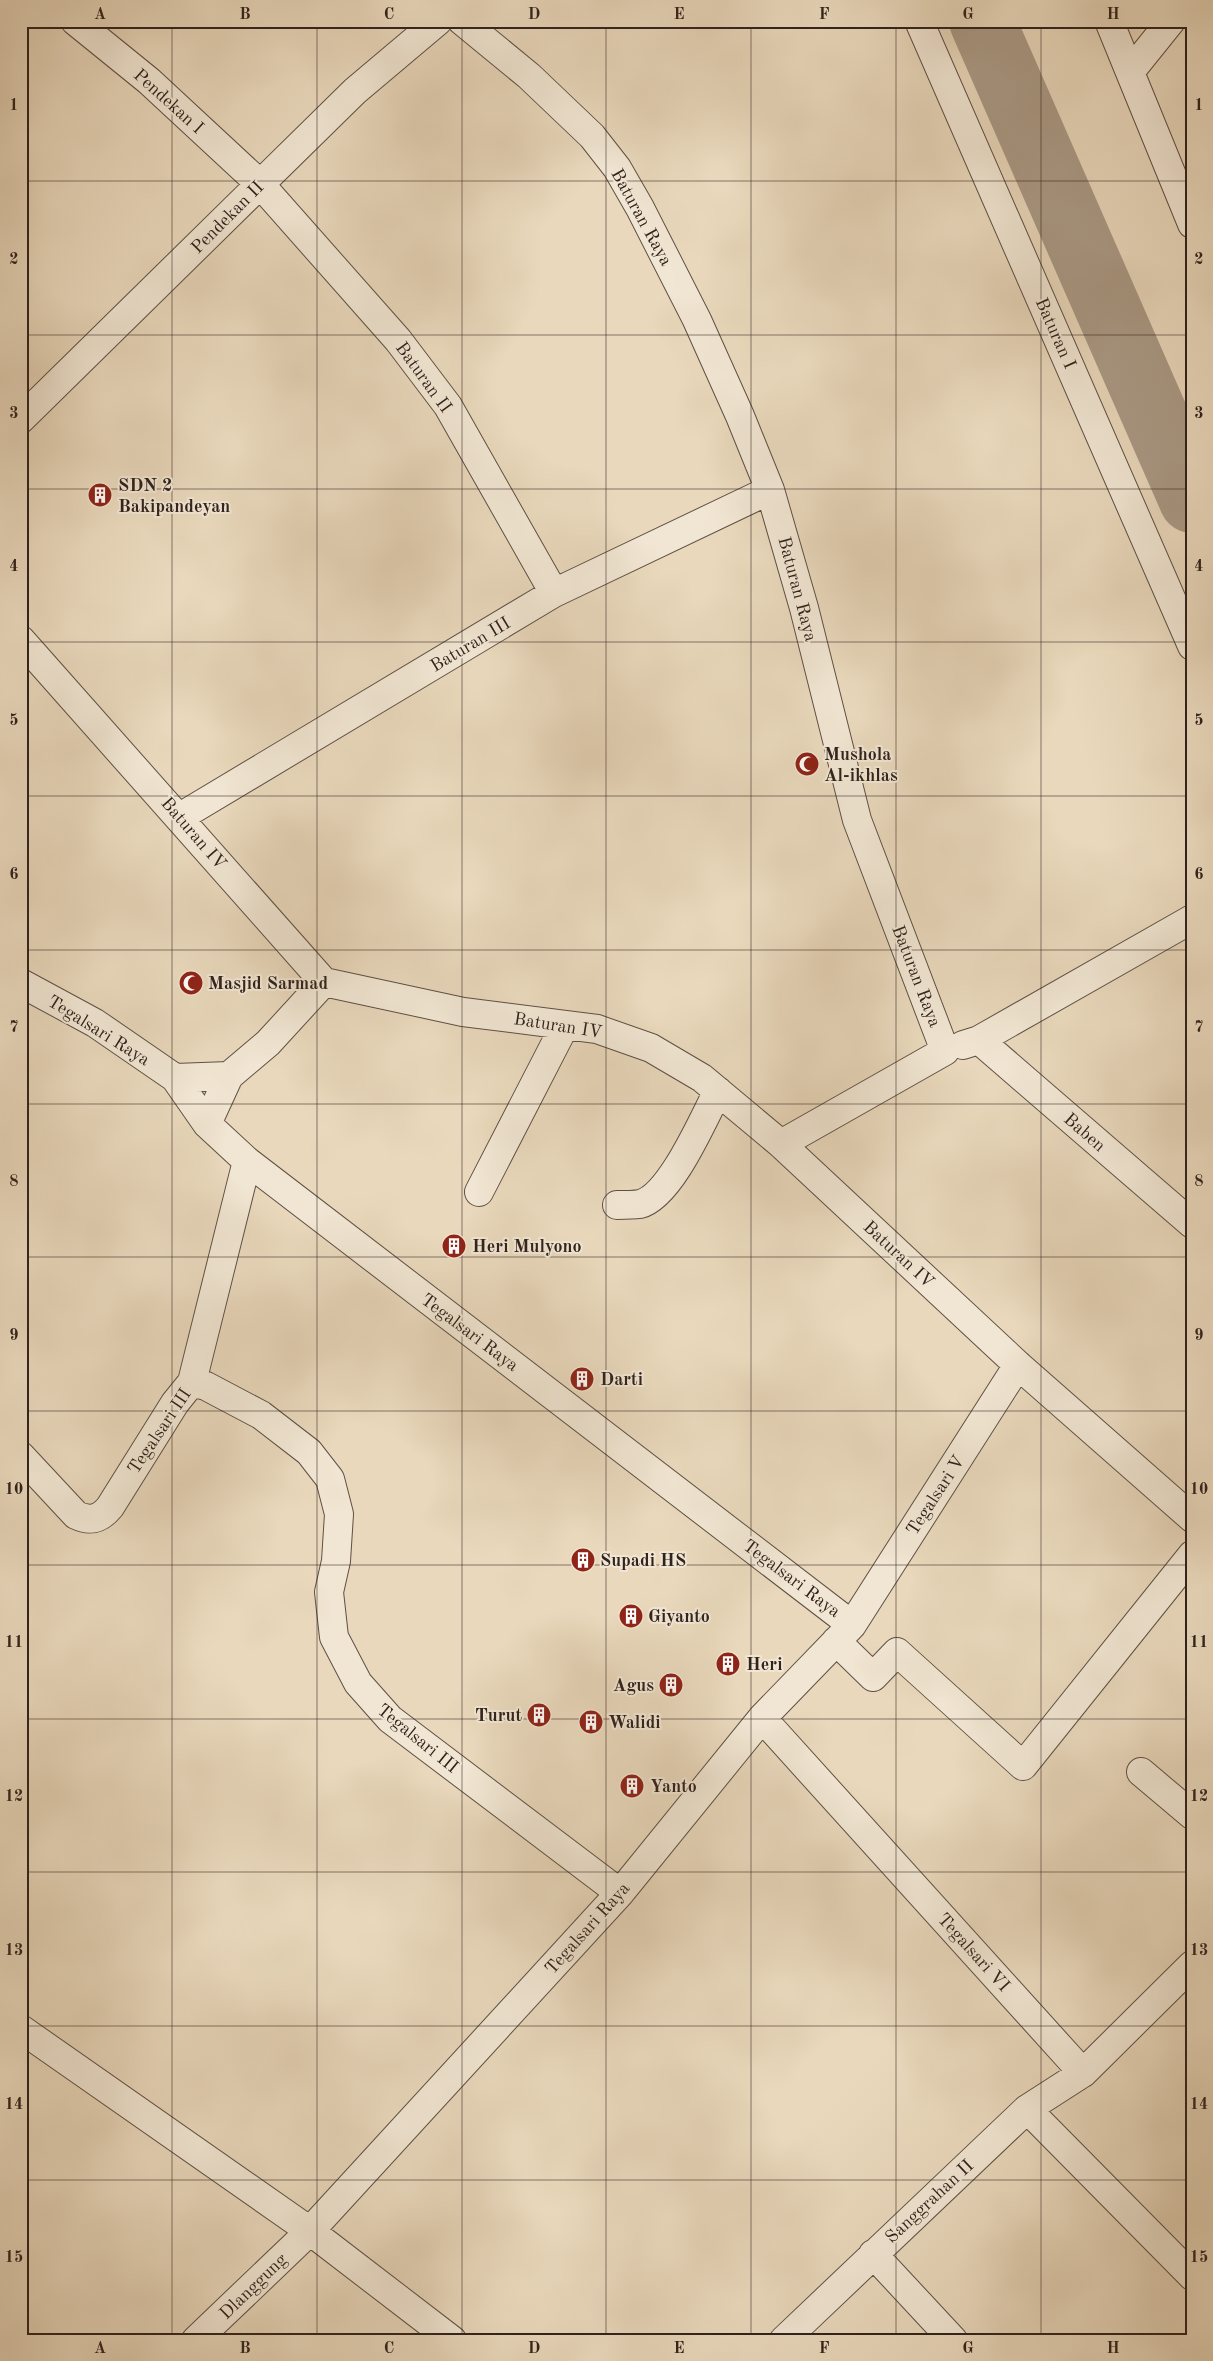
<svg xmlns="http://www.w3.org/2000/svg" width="1213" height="2361" font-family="'Old Standard TT',serif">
	<rect width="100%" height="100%" fill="#e9d8bc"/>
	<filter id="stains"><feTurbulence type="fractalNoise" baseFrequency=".004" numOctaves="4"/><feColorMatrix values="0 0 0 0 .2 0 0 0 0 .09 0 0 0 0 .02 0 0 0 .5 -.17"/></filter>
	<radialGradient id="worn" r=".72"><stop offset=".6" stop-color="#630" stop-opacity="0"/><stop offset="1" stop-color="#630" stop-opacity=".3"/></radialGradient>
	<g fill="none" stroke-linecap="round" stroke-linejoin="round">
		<path stroke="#aa9a86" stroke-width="66" d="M 982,21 L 1192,500"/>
		<defs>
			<path id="minor" d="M 75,21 L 149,81 L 260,184 L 398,340 L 448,406 L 554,593
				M 462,21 L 529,76 L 592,136 L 617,168 L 640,208 L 697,320 L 740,416 L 770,490 L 804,608 L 857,820 L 945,1051 L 781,1144
				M 919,21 L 1192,646
				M 1109,21 L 1192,224
				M 1130,72 L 1171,21
				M 21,419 L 355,91 L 438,21
				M 21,640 L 324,982 L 463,1012 L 597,1029 L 651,1048 L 702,1078 L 781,1144 L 1018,1365 L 1192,1518
				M 180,817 L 554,593 L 770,490
				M 21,983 L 95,1023 L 175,1078 L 207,1124 L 247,1161 L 852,1625 L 762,1718 L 620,1893 L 310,2231 L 196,2340
				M 979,1040 L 1192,1224
				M 963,1045 L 979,1040 L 1192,919
				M 175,1078 L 229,1076
				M 207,1124 L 229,1076 L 268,1043 L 324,982
				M 479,1192 L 565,1025
				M 617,1205 C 624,1205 633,1205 640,1204 C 671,1196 703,1119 718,1091
				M 192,1382 L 247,1161
				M 21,1456 L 76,1515 C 91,1522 100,1519 110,1507 L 175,1403 L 192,1382 L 206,1386 L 261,1415 L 309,1452 L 330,1479 L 339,1514 L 336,1561 L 329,1592 L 334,1637 L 358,1683 L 390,1719 L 620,1893
				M 852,1625 L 1018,1365
				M 836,1641 L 873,1677 L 897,1652 L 1023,1766 L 1192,1555
				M 762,1718 L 1083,2073
				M 1141,1772 L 1192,1815
				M 21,2029 L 310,2231 L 452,2340
				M 1027,2109 L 1192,2276
				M 873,2254 L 953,2340
				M 784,2340 L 1027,2109 L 1083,2073 L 1192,1965"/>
		</defs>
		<use href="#minor" stroke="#5e5045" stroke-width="30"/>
		<use href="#minor" stroke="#f1e6d3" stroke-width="28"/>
	</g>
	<path fill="none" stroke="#30221d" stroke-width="1" stroke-opacity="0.55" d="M 172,21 L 172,2340M 317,21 L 317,2340M 462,21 L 462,2340M 606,21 L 606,2340M 751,21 L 751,2340M 896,21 L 896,2340M 1041,21 L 1041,2340M 21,181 L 1192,181M 21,335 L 1192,335M 21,489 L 1192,489M 21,642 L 1192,642M 21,796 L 1192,796M 21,950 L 1192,950M 21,1104 L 1192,1104M 21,1257 L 1192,1257M 21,1411 L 1192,1411M 21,1565 L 1192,1565M 21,1719 L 1192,1719M 21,1872 L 1192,1872M 21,2026 L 1192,2026M 21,2180 L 1192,2180"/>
	<defs>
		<symbol id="building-disc" viewBox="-11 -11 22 22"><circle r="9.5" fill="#8f2418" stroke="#f1e6d3"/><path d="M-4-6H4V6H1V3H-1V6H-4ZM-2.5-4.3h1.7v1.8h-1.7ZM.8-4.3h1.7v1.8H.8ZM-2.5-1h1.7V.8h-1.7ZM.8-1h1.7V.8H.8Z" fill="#fff"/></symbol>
		<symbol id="mosque-disc" viewBox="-11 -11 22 22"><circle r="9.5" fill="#8f2418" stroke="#f1e6d3"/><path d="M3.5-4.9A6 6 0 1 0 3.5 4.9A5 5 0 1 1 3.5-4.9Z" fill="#fff"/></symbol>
	</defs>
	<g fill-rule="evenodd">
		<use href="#building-disc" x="86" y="481" width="28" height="28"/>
		<use href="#mosque-disc" x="793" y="750" width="28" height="28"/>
		<use href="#mosque-disc" x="177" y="969" width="28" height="28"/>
		<use href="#building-disc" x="440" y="1232" width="28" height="28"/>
		<use href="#building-disc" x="568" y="1365" width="28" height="28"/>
		<use href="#building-disc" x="569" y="1546" width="28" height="28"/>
		<use href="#building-disc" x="617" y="1602" width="28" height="28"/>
		<use href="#building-disc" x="714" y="1650" width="28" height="28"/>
		<use href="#building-disc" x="657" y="1671" width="28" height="28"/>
		<use href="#building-disc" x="525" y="1701" width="28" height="28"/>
		<use href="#building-disc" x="577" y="1708" width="28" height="28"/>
		<use href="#building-disc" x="618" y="1772" width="28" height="28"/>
	</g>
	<g text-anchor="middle" stroke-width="4" stroke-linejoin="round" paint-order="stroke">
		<g font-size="18" fill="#30221d" stroke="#f1e6d3">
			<text transform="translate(169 101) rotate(42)" y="6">Pendekan I</text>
			<text transform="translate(227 217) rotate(-45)" y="6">Pendekan II</text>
			<text transform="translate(642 217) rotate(61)" y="6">Baturan Raya</text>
			<text transform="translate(1056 333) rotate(66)" y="6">Baturan I</text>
			<text transform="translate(424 377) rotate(54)" y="6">Baturan II</text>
			<text transform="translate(798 589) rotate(75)" y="6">Baturan Raya</text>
			<text transform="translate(470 644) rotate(-31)" y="6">Baturan III</text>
			<text transform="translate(194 833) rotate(49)" y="6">Baturan IV</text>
			<text transform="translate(917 976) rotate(69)" y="6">Baturan Raya</text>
			<text transform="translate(558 1025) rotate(9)" y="6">Baturan IV</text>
			<text transform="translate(99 1030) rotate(32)" y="6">Tegalsari Raya</text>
			<text transform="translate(1085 1132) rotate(41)" y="6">Baben</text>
			<text transform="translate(899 1254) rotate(43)" y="6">Baturan IV</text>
			<text transform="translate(470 1332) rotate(37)" y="6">Tegalsari Raya</text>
			<text transform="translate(159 1431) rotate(-56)" y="6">Tegalsari III</text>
			<text transform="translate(935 1495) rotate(-57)" y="6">Tegalsari V</text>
			<text transform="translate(792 1578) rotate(37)" y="6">Tegalsari Raya</text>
			<text transform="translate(418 1738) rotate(39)" y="6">Tegalsari III</text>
			<text transform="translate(587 1928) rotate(-48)" y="6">Tegalsari Raya</text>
			<text transform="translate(974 1952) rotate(48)" y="6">Tegalsari VI</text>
			<text transform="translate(929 2201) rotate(-43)" y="6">Sanggrahan II</text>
			<text transform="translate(253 2286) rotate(-44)" y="6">Dlanggung</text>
		</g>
		<g font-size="18" font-weight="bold" fill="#30221d" stroke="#f1e6d3" text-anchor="start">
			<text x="118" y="491">SDN 2<tspan x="118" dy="21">Bakipandeyan</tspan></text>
			<text x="824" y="760">Mushola<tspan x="824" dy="21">Al-ikhlas</tspan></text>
			<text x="208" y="989">Masjid Sarmad</text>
			<text x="472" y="1252">Heri Mulyono</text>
			<text x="600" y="1385">Darti</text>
			<text x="600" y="1566">Supadi HS</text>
			<text x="648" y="1622">Giyanto</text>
			<text x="746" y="1670">Heri</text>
			<text x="654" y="1691" text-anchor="end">Agus</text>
			<text x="522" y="1721" text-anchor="end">Turut</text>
			<text x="608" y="1728">Walidi</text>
			<text x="650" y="1792">Yanto</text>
		</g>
	</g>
	<rect width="1213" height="2361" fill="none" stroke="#e9d8bc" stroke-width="55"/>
	<rect x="28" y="28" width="1158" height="2306" fill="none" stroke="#30221d" stroke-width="2"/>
	<g font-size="16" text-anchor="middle" font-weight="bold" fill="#30221d">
		<text x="100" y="19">A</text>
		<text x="245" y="19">B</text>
		<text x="389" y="19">C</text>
		<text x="534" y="19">D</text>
		<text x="679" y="19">E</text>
		<text x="824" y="19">F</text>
		<text x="968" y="19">G</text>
		<text x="1113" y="19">H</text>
		<text x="14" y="110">1</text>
		<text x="1199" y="110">1</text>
		<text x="14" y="264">2</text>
		<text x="1199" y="264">2</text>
		<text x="14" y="418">3</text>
		<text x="1199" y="418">3</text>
		<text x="14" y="571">4</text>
		<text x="1199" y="571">4</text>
		<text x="14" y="725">5</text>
		<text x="1199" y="725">5</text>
		<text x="14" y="879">6</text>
		<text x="1199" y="879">6</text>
		<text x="14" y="1032">7</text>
		<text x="1199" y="1032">7</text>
		<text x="14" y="1186">8</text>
		<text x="1199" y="1186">8</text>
		<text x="14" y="1340">9</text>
		<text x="1199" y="1340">9</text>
		<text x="14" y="1494">10</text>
		<text x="1199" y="1494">10</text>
		<text x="14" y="1647">11</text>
		<text x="1199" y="1647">11</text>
		<text x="14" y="1801">12</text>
		<text x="1199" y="1801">12</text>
		<text x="14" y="1955">13</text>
		<text x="1199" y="1955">13</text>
		<text x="14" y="2109">14</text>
		<text x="1199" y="2109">14</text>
		<text x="14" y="2262">15</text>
		<text x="1199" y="2262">15</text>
		<text x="100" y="2353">A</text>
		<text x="245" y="2353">B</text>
		<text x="389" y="2353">C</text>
		<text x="534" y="2353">D</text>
		<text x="679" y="2353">E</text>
		<text x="824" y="2353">F</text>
		<text x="968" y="2353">G</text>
		<text x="1113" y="2353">H</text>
	</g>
	<rect width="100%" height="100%" filter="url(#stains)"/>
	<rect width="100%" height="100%" fill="url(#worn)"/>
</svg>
